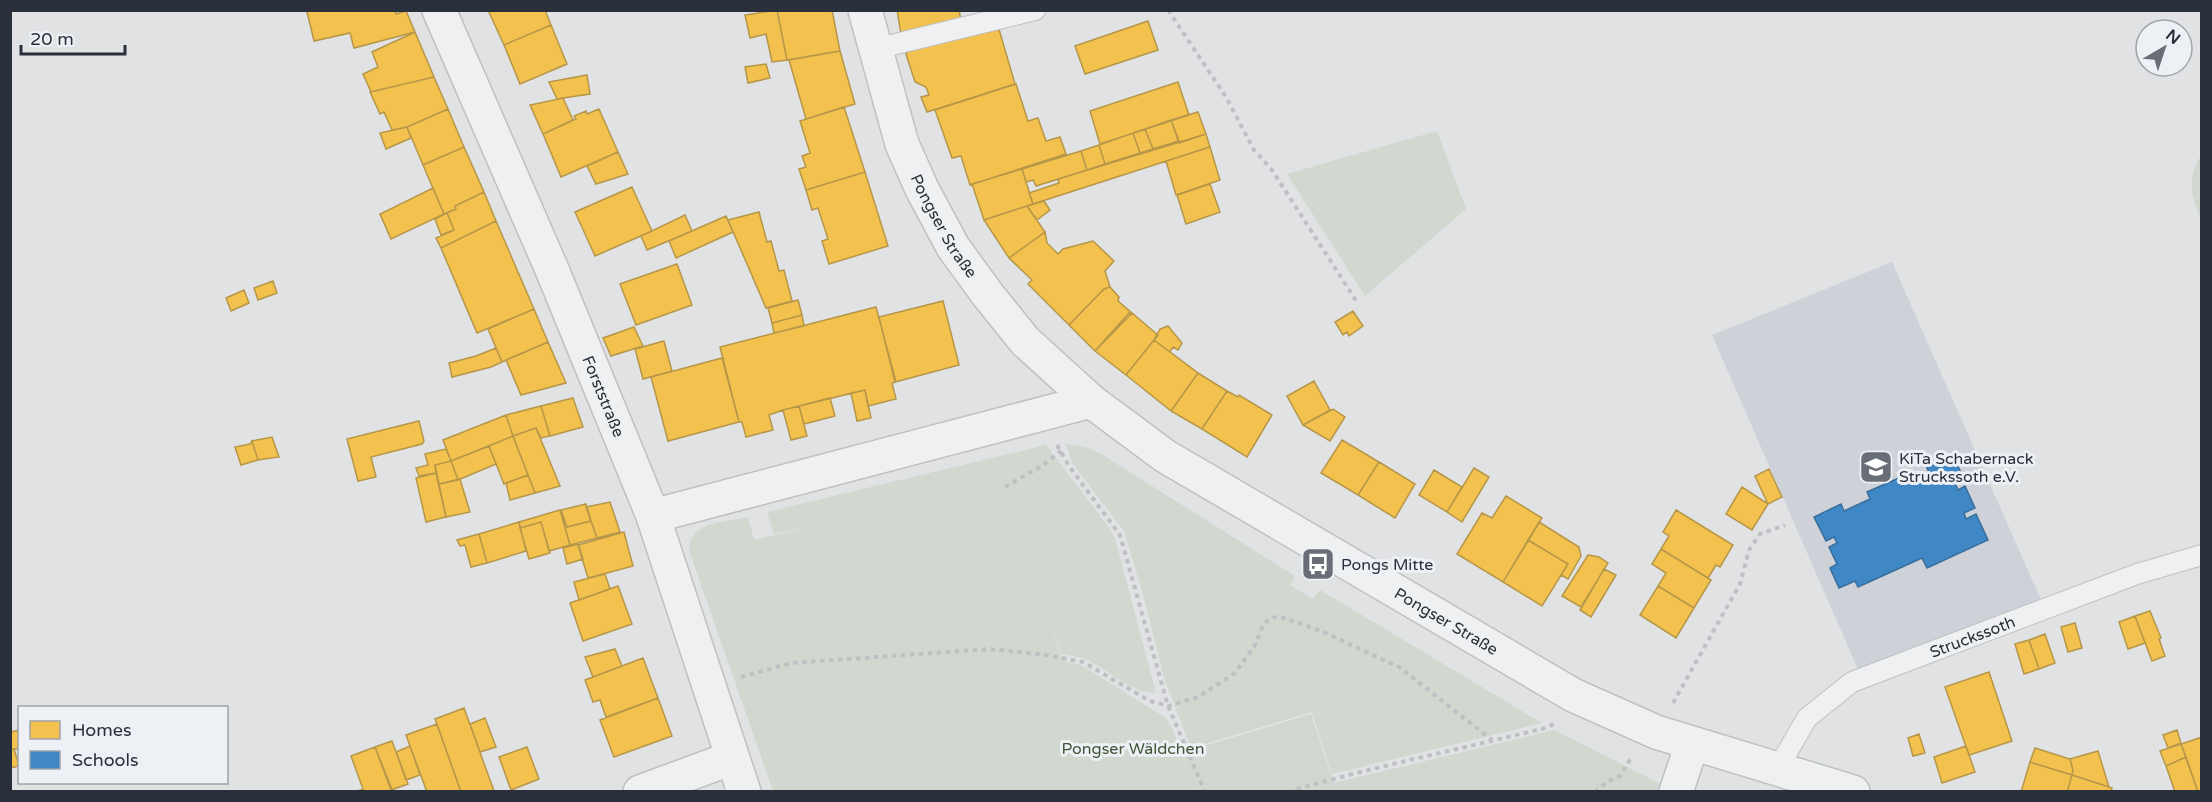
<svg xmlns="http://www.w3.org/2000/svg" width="2212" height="802" font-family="'Varela Round',sans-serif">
	<rect width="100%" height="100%" fill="#e0e2e4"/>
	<path fill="#ced1d7" d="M 1892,262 L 2041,600 L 1860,674 L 1712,335 Z"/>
	<path fill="#d1d8d0" d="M 1437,131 L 1466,209 L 1365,296 L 1287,174 Z
		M 2201,155 L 2201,220 C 2191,193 2186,182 2201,155 Z
		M 1066,444 L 1089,448 L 1101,454 L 1295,576 L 1290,585 L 1313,599 L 1320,590 L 1542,723 L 1332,774 L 1312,712 L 1191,748 L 1164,678 L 1143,594 L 1124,531 L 1072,463 Z
		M 1046,445 L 1105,522 L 1115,538 L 1156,693 C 1128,692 1110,670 1085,659 C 1078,656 1069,656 1062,654 L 1044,602 L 1064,663 L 1064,661 L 1081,665 L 1166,718 L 1173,730 L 1181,753 L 1311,714 L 1334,783 L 1554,730 L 1661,784 L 1667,791 L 773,791 L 690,553 C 685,522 726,522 748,517 L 754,540 L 827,523 L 774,534 L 767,512 Z"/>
	<path fill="#f2c14e" stroke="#b69648" stroke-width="1.5" d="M 314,10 L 395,10 L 396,14 L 406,11 L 415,32 L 354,48 L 350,33 L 314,41 L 307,12 Z
		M 488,10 L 545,10 L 551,25 L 504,45 Z
		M 777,10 L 832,10 L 840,51 L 787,60 Z
		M 777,10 L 787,60 L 772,62 L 766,34 L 750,38 L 745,15 Z
		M 897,10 L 959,10 L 961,20 L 901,34 Z
		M 1148,21 L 1158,50 L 1085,74 L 1075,46 Z
		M 551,25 L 567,64 L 520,84 L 504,45 Z
		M 998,26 L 1015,84 L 927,112 L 921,97 L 929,95 L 926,87 L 915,82 L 906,54 L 910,48 Z
		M 415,32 L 434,77 L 371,92 L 363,74 L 378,67 L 372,52 Z
		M 840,51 L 855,104 L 806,119 L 789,60 Z
		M 766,64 L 770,78 L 748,83 L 745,67 Z
		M 587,75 L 590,94 L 557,99 L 549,82 Z
		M 434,77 L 448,109 L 407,127 L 392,130 L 384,112 L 380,114 L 370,92 Z
		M 1178,82 L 1189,115 L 1100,144 L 1090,111 Z
		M 1016,84 L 1028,121 L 1038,118 L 1046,141 L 1060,137 L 1066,154 L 970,185 L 961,156 L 952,158 L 935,110 Z
		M 563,98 L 573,120 L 543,134 L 530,105 Z
		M 844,107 L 865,172 L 806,190 L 799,169 L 806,167 L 802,156 L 810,153 L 800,121 Z
		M 448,109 L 464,147 L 423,165 L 407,127 Z
		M 599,109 L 618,152 L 561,177 L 543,134 L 576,119 L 574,116 L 586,111 L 587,114 Z
		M 1198,112 L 1206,134 L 1179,143 L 1171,120 Z
		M 1171,120 L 1179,141 L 1153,149 L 1145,129 Z
		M 407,127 L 411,138 L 386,149 L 380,133 Z
		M 1145,129 L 1153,149 L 1140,153 L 1133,133 Z
		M 1133,133 L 1140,153 L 1105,164 L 1099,145 Z
		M 1206,134 L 1210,147 L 1033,204 L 1029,193 L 1059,183 L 1058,179 Z
		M 1099,145 L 1105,164 L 1087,170 L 1081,151 Z
		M 464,147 L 484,192 L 455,206 L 456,209 L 444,214 L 423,165 Z
		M 1210,147 L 1220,180 L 1176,195 L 1166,161 Z
		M 1081,151 L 1087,170 L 1036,186 L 1033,180 L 1026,182 L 1022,169 Z
		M 618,152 L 628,174 L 596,184 L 587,166 Z
		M 1022,169 L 1033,204 L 984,220 L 972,184 Z
		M 865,172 L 888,246 L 829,264 L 822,241 L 828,239 L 818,208 L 812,210 L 806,190 Z
		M 1210,184 L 1220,212 L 1186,224 L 1177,195 Z
		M 632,187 L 652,231 L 595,256 L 575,212 Z
		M 433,188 L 444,214 L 391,239 L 380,214 Z
		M 484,192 L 496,221 L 441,248 L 436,238 L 454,230 L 447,213 L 456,209 L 455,206 Z
		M 1044,201 L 1050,210 L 1037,220 L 1027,206 Z
		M 1027,206 L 1045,232 L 1009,258 L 984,220 Z
		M 759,212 L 767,242 L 771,241 L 779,271 L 784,270 L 792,301 L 766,308 L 728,220 Z
		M 447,213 L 454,230 L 441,235 L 435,219 Z
		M 685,215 L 692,231 L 647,250 L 641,236 Z
		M 726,216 L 733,232 L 676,258 L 669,241 Z
		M 496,221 L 534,309 L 477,333 L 441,248 Z
		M 1045,232 L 1047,243 L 1058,254 L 1063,249 L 1093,241 L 1114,261 L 1105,271 L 1110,287 L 1104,289 L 1069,325 L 1028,284 L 1032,280 L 1009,258 Z
		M 677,264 L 692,305 L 636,325 L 620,284 Z
		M 273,281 L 277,293 L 258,300 L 254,288 Z
		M 1110,287 L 1119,297 L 1118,301 L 1132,313 L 1095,351 L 1069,325 L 1104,289 Z
		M 244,290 L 249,303 L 231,311 L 226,298 Z
		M 798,300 L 802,315 L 772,323 L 768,308 Z
		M 943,301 L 959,365 L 895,382 L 879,317 Z
		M 876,307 L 896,382 L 892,383 L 896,399 L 868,406 L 865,390 L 783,410 L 769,415 L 773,430 L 746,437 L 742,422 L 739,422 L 720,347 Z
		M 534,309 L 548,342 L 502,362 L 488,329 Z
		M 1353,311 L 1363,326 L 1349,336 L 1347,332 L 1343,335 L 1335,322 Z
		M 1129,313 L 1132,313 L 1158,335 L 1126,375 L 1095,351 Z
		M 802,315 L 804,326 L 774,333 L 772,323 Z
		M 1168,326 L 1182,343 L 1178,350 L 1173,347 L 1170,352 L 1154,340 L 1160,329 Z
		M 634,327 L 643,346 L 611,356 L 603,338 Z
		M 1154,340 L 1198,373 L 1171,411 L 1126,375 Z
		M 664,341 L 672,371 L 643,379 L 635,349 Z
		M 548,342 L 566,383 L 521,395 L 506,360 Z
		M 496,348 L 502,362 L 491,367 L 452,377 L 449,363 L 476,356 Z
		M 722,358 L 739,422 L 668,441 L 651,377 Z
		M 1198,373 L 1227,391 L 1202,429 L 1171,411 Z
		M 1314,381 L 1330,410 L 1303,425 L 1287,396 Z
		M 865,390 L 871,418 L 857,421 L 851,393 Z
		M 1227,391 L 1238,397 L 1239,395 L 1272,415 L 1247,457 L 1202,429 Z
		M 573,398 L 583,427 L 550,436 L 541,406 Z
		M 830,398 L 835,416 L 804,424 L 799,406 Z
		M 541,406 L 550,436 L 541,438 L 536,428 L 513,436 L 506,415 Z
		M 799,406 L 807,436 L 791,440 L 783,410 Z
		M 1333,409 L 1345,417 L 1330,441 L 1303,425 Z
		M 506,415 L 513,436 L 451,461 L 443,440 Z
		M 419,421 L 424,441 L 422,444 L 371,457 L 376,477 L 358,481 L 347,439 Z
		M 536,428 L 560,486 L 535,493 L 513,436 Z
		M 513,436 L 528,475 L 504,484 L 489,446 Z
		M 272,437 L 279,457 L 258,460 L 252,441 Z
		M 1342,440 L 1379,462 L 1358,495 L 1321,473 Z
		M 252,441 L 258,460 L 241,465 L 235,447 L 250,444 Z
		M 489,446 L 496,464 L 458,480 L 451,461 Z
		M 446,449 L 451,461 L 435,465 L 436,473 L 419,476 L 416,468 L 428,465 L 425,454 Z
		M 451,461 L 458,480 L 439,484 L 435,465 Z
		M 1379,462 L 1415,484 L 1395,518 L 1358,495 Z
		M 1474,468 L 1489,477 L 1462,522 L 1447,512 Z
		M 1769,469 L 1782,497 L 1768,504 L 1755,476 Z
		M 1434,470 L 1462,487 L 1447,512 L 1419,495 Z
		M 436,473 L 446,517 L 426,522 L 416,478 Z
		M 528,475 L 535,493 L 510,500 L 506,483 Z
		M 460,479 L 470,512 L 446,517 L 439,484 Z
		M 1742,487 L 1768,504 L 1752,530 L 1726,514 Z
		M 1506,496 L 1542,518 L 1503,582 L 1457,554 L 1482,513 L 1492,518 Z
		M 610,502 L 620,532 L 597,538 L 586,507 Z
		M 586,504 L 591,521 L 567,527 L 561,510 Z
		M 560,510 L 567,527 L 591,521 L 597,538 L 570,545 Z
		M 560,510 L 570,545 L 549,551 L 541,522 L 520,528 L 519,522 Z
		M 1676,510 L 1733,545 L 1720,567 L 1716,565 L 1708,578 L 1661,549 L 1669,536 L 1663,532 Z
		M 519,522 L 526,551 L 487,563 L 479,534 Z
		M 541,522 L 550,553 L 529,559 L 520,528 Z
		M 1539,522 L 1579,547 L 1581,556 L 1568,579 L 1561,575 L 1568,564 L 1528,540 Z
		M 624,532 L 633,566 L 588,578 L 578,545 Z
		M 479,534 L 487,563 L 471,567 L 465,545 L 460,546 L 457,540 Z
		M 1528,540 L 1568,564 L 1542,606 L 1503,582 Z
		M 578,544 L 583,559 L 567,564 L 563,548 Z
		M 1661,549 L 1711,580 L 1694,608 L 1658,586 L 1666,573 L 1652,564 Z
		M 1588,555 L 1599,557 L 1608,563 L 1581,607 L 1562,596 Z
		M 1604,569 L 1616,575 L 1591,617 L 1580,610 Z
		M 605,574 L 610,589 L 579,600 L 574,582 Z
		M 618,586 L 632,624 L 583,641 L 570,603 Z
		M 1658,586 L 1694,608 L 1676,638 L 1640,615 Z
		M 2150,611 L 2161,638 L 2159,639 L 2165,656 L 2152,661 L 2135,616 Z
		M 2135,616 L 2145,643 L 2128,649 L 2119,622 Z
		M 2075,623 L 2082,648 L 2068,652 L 2061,627 Z
		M 2045,634 L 2055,663 L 2039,669 L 2029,640 Z
		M 2029,640 L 2039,669 L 2024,674 L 2015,644 Z
		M 615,649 L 622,666 L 593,677 L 585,657 Z
		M 643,658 L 658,698 L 606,717 L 600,700 L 593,702 L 585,680 Z
		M 1989,672 L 2012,741 L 1969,755 L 1945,687 Z
		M 658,698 L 672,736 L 614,757 L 600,720 Z
		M 464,708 L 494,791 L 492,792 L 461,792 L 435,719 Z
		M 485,718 L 496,747 L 480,752 L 470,724 Z
		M 437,724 L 461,792 L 427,792 L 410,746 L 406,735 Z
		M 20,730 L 20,748 L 10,750 L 10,732 Z
		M 2177,730 L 2181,743 L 2168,748 L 2163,735 Z
		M 1919,734 L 1925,753 L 1913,756 L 1908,738 Z
		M 2202,737 L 2202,792 L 2198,792 L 2181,744 Z
		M 392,741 L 408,784 L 391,790 L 375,747 Z
		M 2181,744 L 2186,757 L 2166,766 L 2160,751 Z
		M 410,746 L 420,775 L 406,780 L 396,752 Z
		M 1966,746 L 1975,772 L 1942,783 L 1934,757 Z
		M 375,747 L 393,792 L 355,792 L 363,789 L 351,756 Z
		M 527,747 L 539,779 L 511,790 L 499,757 Z
		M 2035,748 L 2070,759 L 2073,770 L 2072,775 L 2030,762 Z
		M 14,749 L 19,766 L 10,768 L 10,750 Z
		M 2098,751 L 2109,787 L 2072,775 L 2073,770 L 2070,759 Z
		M 2186,757 L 2198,792 L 2175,792 L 2166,766 Z
		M 2030,762 L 2072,775 L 2067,792 L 2021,792 Z
		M 2072,775 L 2112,788 L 2111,792 L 2067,792 Z"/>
	<path fill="#3f88c5" stroke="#386e9c" stroke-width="1.5" d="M 1953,456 L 1964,479 L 1955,483 L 1958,490 L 1965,486 L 1975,508 L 1964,513 L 1966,519 L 1976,514 L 1988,540 L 1927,568 L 1922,558 L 1858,587 L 1855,581 L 1839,588 L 1830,568 L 1837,564 L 1829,547 L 1837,543 L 1834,537 L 1826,541 L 1814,517 L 1841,504 L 1844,511 L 1870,499 L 1867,492 L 1899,478 L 1903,485 L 1929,473 L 1927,468 Z"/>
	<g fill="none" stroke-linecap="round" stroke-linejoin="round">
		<defs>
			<g id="lane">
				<path d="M 875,49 L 1035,10"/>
				<path id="s1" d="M 1778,768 L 1807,718 L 1852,682 L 2137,574 L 2202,555"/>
			</g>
			<g id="street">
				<path id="s2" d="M 439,10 L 553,272 L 653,516 L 744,792"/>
				<path id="s3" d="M 865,10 L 902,144 L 922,189 L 953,247 L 988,295 L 1025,341 L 1091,401 L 1165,456 L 1573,695 L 1656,732 L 1853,792"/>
				<path d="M 653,516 L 1091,401"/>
				<path d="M 640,792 L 732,758"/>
				<path d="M 1676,792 L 1692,744"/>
			</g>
		</defs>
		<use href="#lane" stroke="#bec0c2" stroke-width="22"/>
		<use href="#street" stroke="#bec0c2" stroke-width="36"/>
		<path stroke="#bec0c3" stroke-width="4" stroke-dasharray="4.5 4.5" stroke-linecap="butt" d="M 1168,10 L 1226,97 L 1254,150 L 1272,170 L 1357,302
			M 1057,445 L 1069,466 L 1120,535 L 1168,706 L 1205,792
			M 1005,487 L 1043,465 L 1061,451
			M 741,677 L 791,663 L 989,649 L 1046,655 L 1083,662 L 1150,701 L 1168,706 L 1198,697 L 1235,673 L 1255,645 L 1263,625 L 1268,620 L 1278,616 L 1321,631 L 1399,667 L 1492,740
			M 1673,703 L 1740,584 L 1749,550 L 1760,534 L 1785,525
			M 1288,792 C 1374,766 1462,749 1549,727 L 1554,723
			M 1595,792 L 1608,781 L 1620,776 L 1631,758"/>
		<use href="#lane" stroke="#eff0f1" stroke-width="20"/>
		<use href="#street" stroke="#eff0f1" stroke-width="33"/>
	</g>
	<defs>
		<symbol id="school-square" viewBox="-11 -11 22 22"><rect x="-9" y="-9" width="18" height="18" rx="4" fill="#696e76" stroke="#edf0f4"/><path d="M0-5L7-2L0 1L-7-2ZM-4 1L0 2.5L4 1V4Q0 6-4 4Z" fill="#fff"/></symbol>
		<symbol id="bus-square" viewBox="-11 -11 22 22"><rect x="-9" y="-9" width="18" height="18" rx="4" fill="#696e76" stroke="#edf0f4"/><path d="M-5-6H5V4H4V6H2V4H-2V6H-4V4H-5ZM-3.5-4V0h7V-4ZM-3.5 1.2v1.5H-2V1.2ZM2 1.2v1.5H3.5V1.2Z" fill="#fff"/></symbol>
	</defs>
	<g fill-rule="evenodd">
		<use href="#school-square" x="1857" y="448" width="38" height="38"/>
		<use href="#bus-square" x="1299" y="545" width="38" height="38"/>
	</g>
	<g text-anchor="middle" stroke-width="6" stroke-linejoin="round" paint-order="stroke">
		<g font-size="16" fill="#29303b" stroke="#edf0f4">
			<text dy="6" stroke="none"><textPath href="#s3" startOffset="231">Pongser Straße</textPath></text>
			<text dy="6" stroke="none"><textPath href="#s2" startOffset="420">Forststraße</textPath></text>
			<text dy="6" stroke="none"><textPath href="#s3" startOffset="880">Pongser Straße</textPath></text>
			<text dy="6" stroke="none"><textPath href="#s1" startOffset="244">Struckssoth</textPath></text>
		</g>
		<g font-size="16" fill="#29303b" stroke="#edf0f4" text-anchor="start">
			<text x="1899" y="464">KiTa Schabernack<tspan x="1899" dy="18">Struckssoth e.V.</tspan></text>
			<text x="1341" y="570">Pongs Mitte</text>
		</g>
		<g font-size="16" fill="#3e5537" stroke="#edf0f4">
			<text x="1133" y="754">Pongser Wäldchen</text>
		</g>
	</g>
	<rect width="2212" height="802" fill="none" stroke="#29303b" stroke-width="24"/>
	<rect x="18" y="706" width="210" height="78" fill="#edf0f4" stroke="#9fa3aa" stroke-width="1.5"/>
	<rect x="30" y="721" width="30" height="18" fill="#f2c14e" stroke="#9fa3aa" stroke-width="1.5"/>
	<text x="72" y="736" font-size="18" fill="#29303b">Homes</text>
	<rect x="30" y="751" width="30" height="18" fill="#3f88c5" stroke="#9fa3aa" stroke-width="1.5"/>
	<text x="72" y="766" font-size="18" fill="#29303b">Schools</text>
	<g transform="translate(2164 48) rotate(39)"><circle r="28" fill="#edf0f4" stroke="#9fa3aa" stroke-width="1.5"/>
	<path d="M0-4.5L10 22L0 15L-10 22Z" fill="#696e76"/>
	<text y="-9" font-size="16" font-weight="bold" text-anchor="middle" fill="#29303b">N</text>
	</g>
	<path d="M21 45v9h104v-9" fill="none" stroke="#29303b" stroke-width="3"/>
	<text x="30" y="45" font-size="18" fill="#29303b" stroke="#edf0f4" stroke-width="4.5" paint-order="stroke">20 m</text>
</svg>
